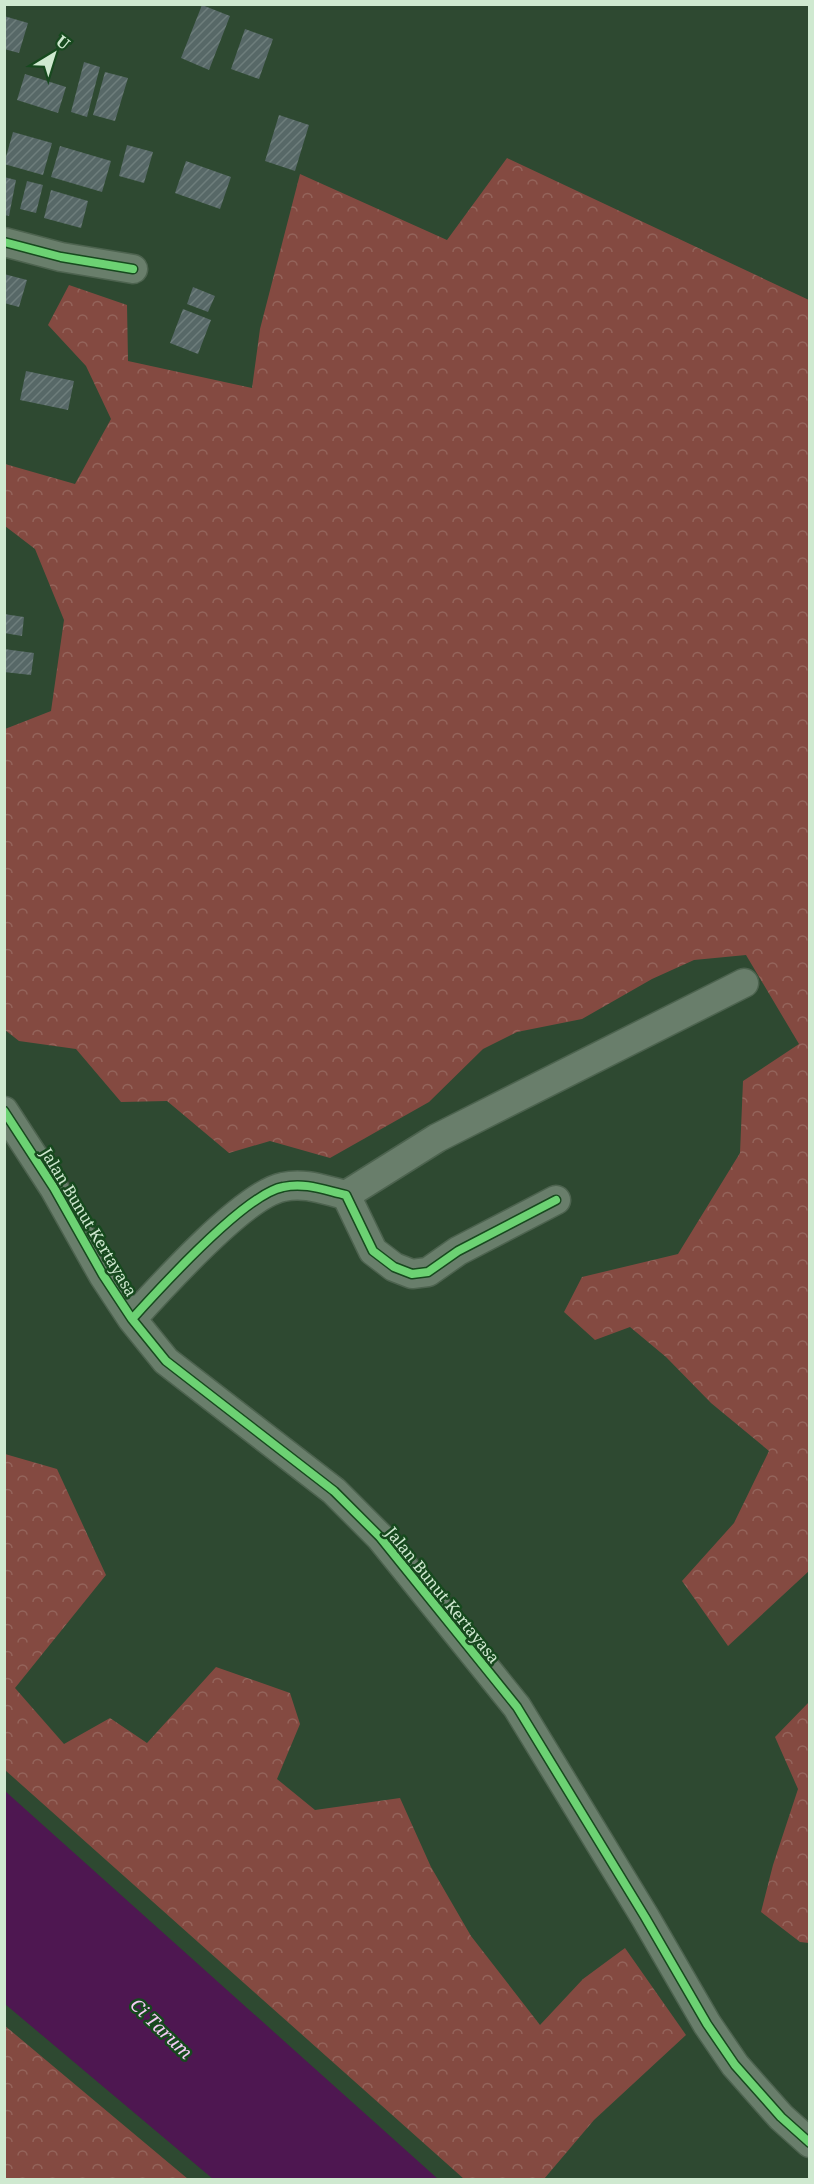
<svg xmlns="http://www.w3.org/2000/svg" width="814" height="2184" font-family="'Noto Serif',serif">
	<defs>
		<pattern id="forest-crowns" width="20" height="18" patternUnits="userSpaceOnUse" patternTransform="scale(1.5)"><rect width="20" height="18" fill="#844a41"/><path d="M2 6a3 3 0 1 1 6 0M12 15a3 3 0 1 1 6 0" fill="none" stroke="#94645b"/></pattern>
		<pattern id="building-hatch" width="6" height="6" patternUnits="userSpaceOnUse" patternTransform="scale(1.5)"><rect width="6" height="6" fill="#576867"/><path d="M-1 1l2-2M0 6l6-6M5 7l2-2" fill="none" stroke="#6e7e7c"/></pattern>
	</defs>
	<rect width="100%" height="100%" fill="#2e4931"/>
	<path fill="url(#forest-crowns)" d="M 507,158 L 809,300 L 809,1571 L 728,1646 L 682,1581 L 734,1523 L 769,1451 L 711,1403 L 666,1357 L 630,1327 L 595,1340 L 564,1312 L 582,1277 L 678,1254 L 740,1153 L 743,1081 L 799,1044 L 746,955 L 694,960 L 652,979 L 582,1019 L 517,1032 L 483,1049 L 429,1102 L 330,1158 L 270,1141 L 229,1153 L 167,1101 L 121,1102 L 76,1049 L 19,1041 L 5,1030 L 5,729 L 51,711 L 64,620 L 35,549 L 5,526 L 5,464 L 75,484 L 111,419 L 86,366 L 48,325 L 69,285 L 127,305 L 128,361 L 252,388 L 260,329 L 300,174 L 447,240 Z
		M 5,1454 L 57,1469 L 106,1575 L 15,1688 L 64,1744 L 110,1718 L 147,1743 L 216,1667 L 290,1693 L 300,1724 L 277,1779 L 315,1810 L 400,1798 L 431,1867 L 471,1936 L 540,2025 L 583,1979 L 625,1948 L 686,2035 L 594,2120 L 544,2179 L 464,2179 L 5,1770 Z
		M 809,1702 L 809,1943 L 800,1942 L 761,1912 L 773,1865 L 798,1789 L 775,1737 Z
		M 4,2025 L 188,2179 L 5,2179 Z"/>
	<path fill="#4e1751" d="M 5,1791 L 438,2179 L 213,2179 L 5,2004 Z"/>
	<path fill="url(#building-hatch)" d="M 202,5 L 230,16 L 209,70 L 181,58 Z
		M 4,16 L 28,23 L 19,53 L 4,49 Z
		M 245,29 L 273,39 L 259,79 L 231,69 Z
		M 84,62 L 100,67 L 87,117 L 71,112 Z
		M 105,72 L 128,78 L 115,121 L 93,115 Z
		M 25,74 L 66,87 L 58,113 L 17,100 Z
		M 279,115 L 309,125 L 295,171 L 265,161 Z
		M 13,132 L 52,143 L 43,175 L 4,164 Z
		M 127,145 L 153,152 L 144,183 L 119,176 Z
		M 60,146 L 111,161 L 102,192 L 51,177 Z
		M 186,161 L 231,177 L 220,209 L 175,193 Z
		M 4,177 L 16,180 L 9,216 L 4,215 Z
		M 27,181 L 43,185 L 36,213 L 20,209 Z
		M 51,190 L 88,201 L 81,228 L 44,218 Z
		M 4,274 L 27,280 L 19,307 L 4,303 Z
		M 193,287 L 215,296 L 208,312 L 187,304 Z
		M 183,309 L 211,320 L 198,354 L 170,343 Z
		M 26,371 L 74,381 L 68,410 L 20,400 Z
		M 4,614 L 24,617 L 22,636 L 4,633 Z
		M 4,649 L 34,653 L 31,675 L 4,672 Z"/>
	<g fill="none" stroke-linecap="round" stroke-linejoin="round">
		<defs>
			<path id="minor" d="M 4,242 L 61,257 L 133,269
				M 4,1111 L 54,1188 L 103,1275 L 132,1319 L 166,1361 L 334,1491 L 380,1537 L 517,1707 L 645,1917 L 707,2024 L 735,2065 L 781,2117 L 810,2143
				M 346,1195 L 437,1138 L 744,983
				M 132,1319 C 160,1288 245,1194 283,1187 C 305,1182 324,1190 346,1195 L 373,1251 L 394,1267 L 412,1274 L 428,1272 L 458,1251 L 556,1200"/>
		</defs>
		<use href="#minor" stroke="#4d634f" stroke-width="31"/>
		<use href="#minor" stroke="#697e6b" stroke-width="28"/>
		<defs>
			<path id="cycleway" d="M 4,242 L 61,257 L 133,269
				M 4,1111 L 54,1188 L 103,1275 L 132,1319 L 166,1361 L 334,1491 L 380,1537 L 517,1707 L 645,1917 L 707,2024 L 735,2065 L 781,2117 L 810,2143
				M 132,1319 C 160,1288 245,1194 283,1187 C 305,1182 324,1190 346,1195 L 373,1251 L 394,1267 L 412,1274 L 428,1272 L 458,1251 L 556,1200"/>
		</defs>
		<use href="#cycleway" stroke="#17491e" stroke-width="11"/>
		<use href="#cycleway" stroke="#6cd273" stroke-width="8"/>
	</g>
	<g text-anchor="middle" stroke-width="5" stroke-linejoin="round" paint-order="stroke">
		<g font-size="16" fill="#cfe9d0" stroke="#17491e">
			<text transform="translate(89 1222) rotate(59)" y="6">Jalan Bunut Kertayasa</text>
			<text transform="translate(443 1595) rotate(51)" y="6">Jalan Bunut Kertayasa</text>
		</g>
		<g font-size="18" font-style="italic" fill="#f5cbf6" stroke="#17491e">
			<text transform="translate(161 2029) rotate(44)" y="6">Ci Tarum</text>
		</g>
	</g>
	<rect width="814" height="2184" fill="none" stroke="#cfe9d0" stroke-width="12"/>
	<g transform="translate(54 54) rotate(38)" stroke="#17491e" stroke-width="4.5" paint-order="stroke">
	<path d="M0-4.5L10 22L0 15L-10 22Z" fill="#cfe9d0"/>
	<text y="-9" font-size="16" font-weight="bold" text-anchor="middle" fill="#cfe9d0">U</text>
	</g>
</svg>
